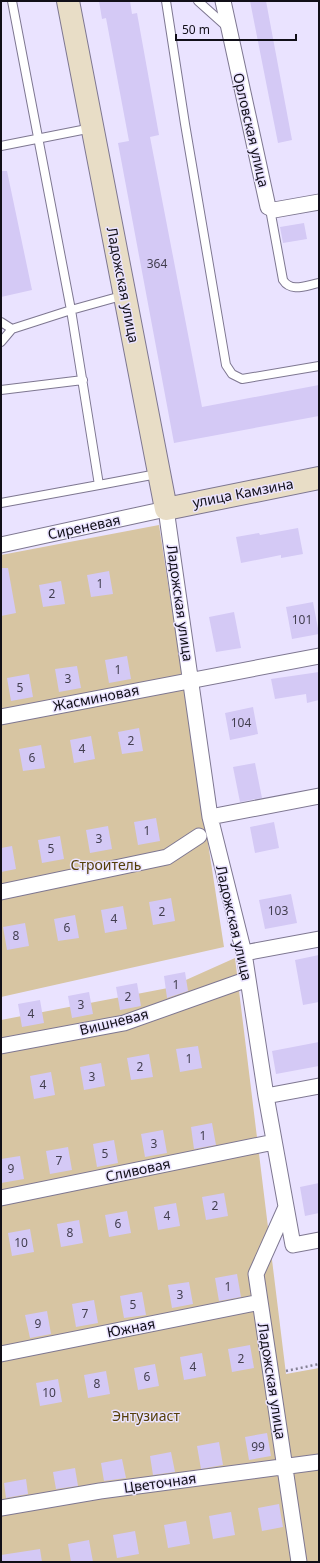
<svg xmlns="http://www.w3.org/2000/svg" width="320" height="1563" font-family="'Noto Sans',sans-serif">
	<rect width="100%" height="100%" fill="#eae3ff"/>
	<path fill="#d7c5a2" d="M 159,525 L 224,947 L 1,997 L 1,555 Z
		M 235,958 L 286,1374 L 319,1368 L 319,1562 L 1,1562 L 1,1020 L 168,988 Z"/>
	<path fill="#d4c9f5" d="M 99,1 L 130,1 L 132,14 L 137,13 L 159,135 L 150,137 L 202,407 L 319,385 L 319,416 L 174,443 L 118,143 L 129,141 L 106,18 L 102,19 Z
		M 250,1 L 266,1 L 292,140 L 278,143 Z
		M 1,171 L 7,171 L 32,290 L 1,297 Z
		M 304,223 L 307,239 L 283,243 L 280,227 Z
		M 298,528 L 303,554 L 281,558 L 281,555 L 241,563 L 236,537 L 259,533 L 260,535 Z
		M 1,568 L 8,568 L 16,613 L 1,616 Z
		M 109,571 L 113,594 L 91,597 L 87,575 Z
		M 61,581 L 65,604 L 43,607 L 39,585 Z
		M 313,602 L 319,634 L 292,639 L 286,607 Z
		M 234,612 L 241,648 L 216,652 L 209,617 Z
		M 127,656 L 131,679 L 109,683 L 105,660 Z
		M 77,666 L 81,688 L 59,692 L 55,669 Z
		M 319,672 L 319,700 L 307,703 L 306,694 L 275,699 L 271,679 Z
		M 29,674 L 33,697 L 11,701 L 7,678 Z
		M 253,707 L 258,734 L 230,740 L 225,713 Z
		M 139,728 L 143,751 L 122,754 L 118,732 Z
		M 91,736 L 95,759 L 74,763 L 70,740 Z
		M 41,745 L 45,768 L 23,771 L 19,749 Z
		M 255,763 L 262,798 L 240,802 L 233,767 Z
		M 156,818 L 160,841 L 138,845 L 134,822 Z
		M 274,822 L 279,848 L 255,853 L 250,827 Z
		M 108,826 L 112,849 L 90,853 L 86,830 Z
		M 60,836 L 64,859 L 42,863 L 38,840 Z
		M 12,846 L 16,869 L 1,872 L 1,848 Z
		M 291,894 L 297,923 L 265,929 L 259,900 Z
		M 171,898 L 175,921 L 153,925 L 149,902 Z
		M 123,906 L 127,929 L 105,933 L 101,910 Z
		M 75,915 L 79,938 L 58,941 L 54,919 Z
		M 25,923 L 29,946 L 7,950 L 3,927 Z
		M 319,955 L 319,1002 L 303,1005 L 295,960 Z
		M 185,972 L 188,991 L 167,998 L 164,976 Z
		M 137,983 L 141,1006 L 120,1010 L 116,987 Z
		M 89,992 L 93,1014 L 72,1018 L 68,996 Z
		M 40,1000 L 44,1023 L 22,1027 L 18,1004 Z
		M 319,1042 L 319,1066 L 276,1074 L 272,1051 Z
		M 198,1046 L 202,1068 L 180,1072 L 176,1049 Z
		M 149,1054 L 153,1077 L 131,1080 L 127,1058 Z
		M 101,1063 L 105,1086 L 84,1090 L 80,1067 Z
		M 51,1072 L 55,1095 L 34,1099 L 30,1076 Z
		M 212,1123 L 216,1145 L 194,1149 L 191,1127 Z
		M 163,1130 L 167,1153 L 145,1157 L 141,1134 Z
		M 114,1140 L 118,1163 L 97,1167 L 93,1144 Z
		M 68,1147 L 72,1170 L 50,1174 L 46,1151 Z
		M 20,1156 L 24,1179 L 1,1183 L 1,1159 Z
		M 319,1183 L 319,1213 L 305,1216 L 300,1187 Z
		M 224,1193 L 228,1216 L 206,1220 L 202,1197 Z
		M 176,1203 L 180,1226 L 158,1230 L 154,1207 Z
		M 127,1211 L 131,1233 L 109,1237 L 105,1215 Z
		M 79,1220 L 83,1243 L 61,1247 L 57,1224 Z
		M 30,1229 L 34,1252 L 12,1256 L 8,1233 Z
		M 237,1274 L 241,1297 L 219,1301 L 215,1278 Z
		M 189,1282 L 193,1304 L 172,1308 L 168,1285 Z
		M 142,1292 L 146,1315 L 124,1318 L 120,1296 Z
		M 94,1300 L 98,1323 L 76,1327 L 72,1304 Z
		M 47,1311 L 51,1334 L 30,1338 L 25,1315 Z
		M 250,1345 L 254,1368 L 232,1372 L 228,1349 Z
		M 202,1353 L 206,1376 L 184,1380 L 180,1357 Z
		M 155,1364 L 159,1386 L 138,1390 L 134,1368 Z
		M 106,1371 L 110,1394 L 88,1398 L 84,1375 Z
		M 58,1379 L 62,1402 L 40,1406 L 36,1383 Z
		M 267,1433 L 271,1456 L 249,1460 L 245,1437 Z
		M 219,1442 L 223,1465 L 201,1469 L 197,1446 Z
		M 171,1452 L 175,1472 L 153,1475 L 150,1456 Z
		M 122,1459 L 126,1478 L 104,1481 L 101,1463 Z
		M 75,1468 L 78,1486 L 56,1489 L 53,1472 Z
		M 26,1479 L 28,1494 L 6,1498 L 4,1483 Z
		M 279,1504 L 283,1527 L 262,1531 L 258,1508 Z
		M 231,1512 L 235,1535 L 213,1539 L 209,1516 Z
		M 186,1521 L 190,1544 L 168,1548 L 164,1525 Z
		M 135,1531 L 139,1554 L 117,1558 L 113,1535 Z
		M 89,1540 L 93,1562 L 71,1562 L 68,1544 Z
		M 40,1549 L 42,1562 L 2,1562 L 1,1555 Z"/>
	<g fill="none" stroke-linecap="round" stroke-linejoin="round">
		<defs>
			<path id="lane" d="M 166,1 L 185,124 L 226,365 L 232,374 L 242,379 L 319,366
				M 198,1 L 227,27
				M 1,146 L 92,128
				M 270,209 L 283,280 C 291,293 307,285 319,283
				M 1,322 L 12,329
				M 1,342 L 12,329 L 71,310 L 125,295
				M 1,390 L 83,380
				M 99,485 L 157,474
				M 1,503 L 99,485 L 71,310 L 12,1"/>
			<path id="street" d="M 223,1 L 268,207 L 274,210 L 319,202
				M 1,545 L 166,509 L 210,817 L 244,953 L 266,1096 L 293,1245 L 319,1240
				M 1,717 L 319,656
				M 210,817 L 319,796
				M 1,892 L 167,857 L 199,836
				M 244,953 L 319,939
				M 1,1046 L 124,1023 L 248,979
				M 266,1096 L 319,1086
				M 1,1198 L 274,1142
				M 286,1207 L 256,1274 L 299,1562
				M 1,1354 L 260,1302
				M 1,1508 L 100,1491 L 319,1462"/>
			<path id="secondary" d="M 68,1 L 166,509 L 319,478"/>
		</defs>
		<use href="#lane" stroke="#7e7791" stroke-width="10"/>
		<use href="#street" stroke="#7e7791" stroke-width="17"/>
		<use href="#secondary" stroke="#7e7791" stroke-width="24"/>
		<path stroke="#848093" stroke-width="2.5" stroke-dasharray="2 3" stroke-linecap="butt" d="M 286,1371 L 319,1364"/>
		<use href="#lane" stroke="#fff" stroke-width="8"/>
		<use href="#street" stroke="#fff" stroke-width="15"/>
		<use href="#secondary" stroke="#e8ddc6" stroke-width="22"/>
	</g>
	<g text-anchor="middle" stroke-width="3" stroke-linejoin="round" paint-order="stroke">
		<g font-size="12" fill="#423e4f">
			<text x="157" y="268">364</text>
			<text x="100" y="588">1</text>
			<text x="52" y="598">2</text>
			<text x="302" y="624">101</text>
			<text x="118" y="674">1</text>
			<text x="68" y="683">3</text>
			<text x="20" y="692">5</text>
			<text x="241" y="727">104</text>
			<text x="131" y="745">2</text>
			<text x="82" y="753">4</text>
			<text x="32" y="762">6</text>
			<text x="147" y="835">1</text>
			<text x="99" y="843">3</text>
			<text x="51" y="853">5</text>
			<text x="278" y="915">103</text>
			<text x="162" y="916">2</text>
			<text x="114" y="923">4</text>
			<text x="67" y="932">6</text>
			<text x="16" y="940">8</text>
			<text x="176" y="989">1</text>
			<text x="128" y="1001">2</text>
			<text x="81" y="1009">3</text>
			<text x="31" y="1018">4</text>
			<text x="189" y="1063">1</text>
			<text x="140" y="1071">2</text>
			<text x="92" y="1081">3</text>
			<text x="43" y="1089">4</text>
			<text x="203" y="1140">1</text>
			<text x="154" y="1148">3</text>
			<text x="105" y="1158">5</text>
			<text x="59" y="1165">7</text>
			<text x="11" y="1173">9</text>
			<text x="215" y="1210">2</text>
			<text x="167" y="1220">4</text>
			<text x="118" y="1228">6</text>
			<text x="70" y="1237">8</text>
			<text x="21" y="1247">10</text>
			<text x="228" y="1291">1</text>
			<text x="180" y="1299">3</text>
			<text x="133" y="1309">5</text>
			<text x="85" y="1318">7</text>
			<text x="38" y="1328">9</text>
			<text x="241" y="1363">2</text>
			<text x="193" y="1371">4</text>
			<text x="147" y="1381">6</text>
			<text x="97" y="1388">8</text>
			<text x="49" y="1397">10</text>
			<text x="258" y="1451">99</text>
		</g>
		<g font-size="14" fill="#110f18" stroke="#eae3ff">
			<text transform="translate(251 130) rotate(77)" y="5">Орловская улица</text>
			<text transform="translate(123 285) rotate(79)" y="5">Ладожская улица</text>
			<text transform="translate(243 493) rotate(-11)" y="5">улица Камзина</text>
			<text transform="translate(84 527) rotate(-12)" y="5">Сиреневая</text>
			<text transform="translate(180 603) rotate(82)" y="5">Ладожская улица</text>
			<text transform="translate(96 698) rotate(-11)" y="5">Жасминовая</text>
			<text transform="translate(234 923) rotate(77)" y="5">Ладожская улица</text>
			<text transform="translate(114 1022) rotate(-14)" y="5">Вишневая</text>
			<text transform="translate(138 1170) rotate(-12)" y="5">Сливовая</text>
			<text transform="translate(131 1328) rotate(-11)" y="5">Южная</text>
			<text transform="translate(272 1381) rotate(81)" y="5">Ладожская улица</text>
			<text transform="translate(160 1483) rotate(-8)" y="5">Цветочная</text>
		</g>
		<g font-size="14" fill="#543e07" stroke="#eae3ff">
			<text x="106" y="870">Строитель</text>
			<text x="146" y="1421">Энтузиаст</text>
		</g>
	</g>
	<rect width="320" height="1563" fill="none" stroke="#110f18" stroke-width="4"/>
	<path d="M176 34v6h120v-6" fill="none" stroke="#110f18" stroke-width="2"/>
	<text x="182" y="34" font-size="12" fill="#110f18" stroke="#eae3ff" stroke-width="3" paint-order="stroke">50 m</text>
</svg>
